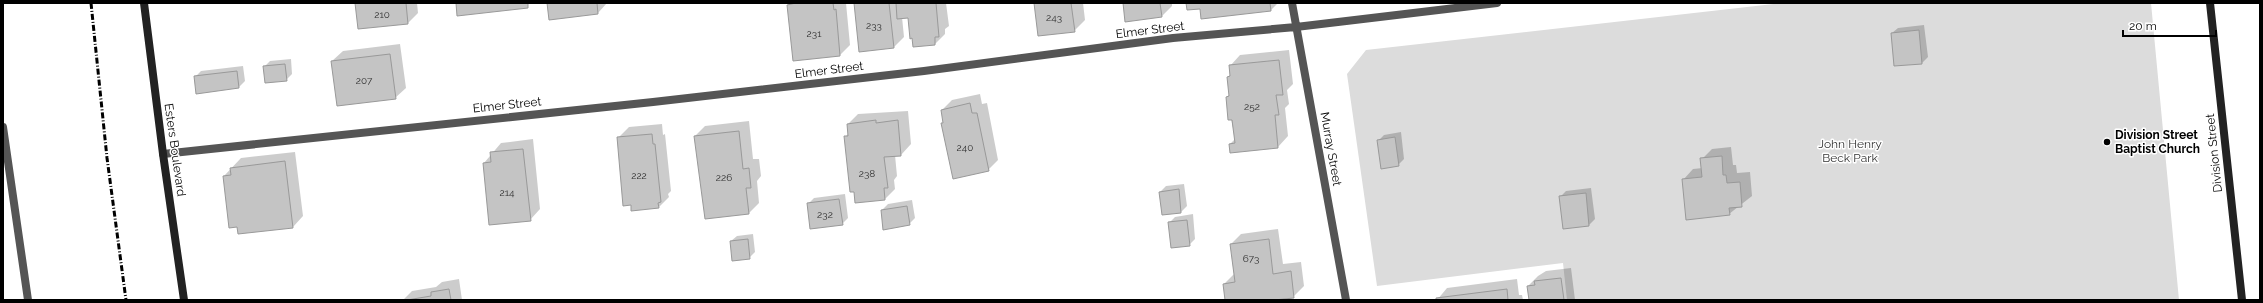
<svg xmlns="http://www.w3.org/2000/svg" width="2263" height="303" font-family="Raleway,sans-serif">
	<rect width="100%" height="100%" fill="#fff"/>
	<path fill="#dcdcdc" d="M 1782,3 L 2151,3 L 2179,300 L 1567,300 L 1563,263 L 1377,286 L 1347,74 L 1366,50 Z"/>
	<path fill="#0003" d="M 356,3 L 417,3 L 418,13 L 408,23 Z
		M 548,3 L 607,3 L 598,13 Z
		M 791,3 L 846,3 L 850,45 L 840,55 L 788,5 Z
		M 855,3 L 946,3 L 949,26 L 945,29 L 945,34 L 935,44 L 909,16 L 902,17 L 904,37 L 894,47 Z
		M 1035,3 L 1083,3 L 1085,20 L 1074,31 Z
		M 1124,3 L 1172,3 L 1172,6 L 1162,16 Z
		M 1187,3 L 1278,3 L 1271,10 L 1200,8 Z
		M 1924,25 L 1928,57 L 1922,63 L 1892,33 L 1898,28 Z
		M 400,44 L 406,88 L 395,98 L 332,61 L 343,51 Z
		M 1289,50 L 1293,84 L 1287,90 L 1289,104 L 1285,108 L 1288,136 L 1278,147 L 1230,144 L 1235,139 L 1227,97 L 1230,94 L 1228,77 L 1231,74 L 1230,66 L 1240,55 Z
		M 291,59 L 292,74 L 286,80 L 264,67 L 270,61 Z
		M 243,66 L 245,81 L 239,87 L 195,77 L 201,71 Z
		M 980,94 L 982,104 L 987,103 L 998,160 L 988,170 L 942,123 L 944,122 L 942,110 L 952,100 Z
		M 908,111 L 911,144 L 901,155 L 895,155 L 897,176 L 894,180 L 895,189 L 885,199 L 845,137 L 849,133 L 848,124 L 858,114 Z
		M 749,121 L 753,159 L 759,159 L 761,176 L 757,181 L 759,203 L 749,213 L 706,218 L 695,136 L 705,126 Z
		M 662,124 L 663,135 L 665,134 L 671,191 L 668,194 L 669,197 L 659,207 L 618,138 L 629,127 Z
		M 1401,132 L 1404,159 L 1398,165 L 1378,141 L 1384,135 Z
		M 533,139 L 540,209 L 530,220 L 484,163 L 501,143 Z
		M 1731,147 L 1733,165 L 1736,165 L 1737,173 L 1750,172 L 1752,196 L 1729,214 L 1683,180 L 1693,169 L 1703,168 L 1702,159 L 1712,149 Z
		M 295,152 L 303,216 L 293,227 L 239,233 L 224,176 L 241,158 Z
		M 1184,184 L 1187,206 L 1181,212 L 1160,192 L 1166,186 Z
		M 1591,188 L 1595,219 L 1589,225 L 1560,197 L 1566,191 Z
		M 845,194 L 848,218 L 842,224 L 808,204 L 814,198 Z
		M 912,200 L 915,218 L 909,224 L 882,210 L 888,204 Z
		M 1193,214 L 1195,239 L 1189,245 L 1169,223 L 1175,217 Z
		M 1278,229 L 1283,264 L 1301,262 L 1304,286 L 1293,297 L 1266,300 L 1226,300 L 1224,284 L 1234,274 L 1231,244 L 1241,234 Z
		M 753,234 L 755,252 L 749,258 L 731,241 L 737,236 Z
		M 1571,268 L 1575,300 L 1530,300 L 1528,286 L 1538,276 L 1546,271 Z
		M 459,279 L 462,300 L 403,300 L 412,291 L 436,287 L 442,282 Z
		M 1517,279 L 1519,295 L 1522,295 L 1523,300 L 1437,300 L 1447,288 Z"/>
	<path fill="#c4c4c4" stroke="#999" d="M 355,3 L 406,3 L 408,24 L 358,29 Z
		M 456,3 L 528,3 L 528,8 L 457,16 Z
		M 547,3 L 597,3 L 598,14 L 549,20 Z
		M 796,3 L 833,3 L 834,10 L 836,9 L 840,56 L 793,61 L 787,5 Z
		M 854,3 L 889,3 L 894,48 L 859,52 Z
		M 896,3 L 936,3 L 939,37 L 935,37 L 935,45 L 913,47 L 912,38 L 910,39 L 908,18 L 897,19 Z
		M 1034,3 L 1071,3 L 1075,32 L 1038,36 Z
		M 1123,3 L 1160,3 L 1162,17 L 1125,22 Z
		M 1186,3 L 1270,3 L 1271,11 L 1201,19 L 1200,9 L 1187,10 Z
		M 1919,30 L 1922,64 L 1894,66 L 1891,33 Z
		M 390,54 L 396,99 L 337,106 L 331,61 Z
		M 1279,60 L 1283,95 L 1276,95 L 1279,115 L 1275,115 L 1278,148 L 1230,153 L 1229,144 L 1235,143 L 1232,120 L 1228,120 L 1226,97 L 1229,96 L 1227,77 L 1230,76 L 1229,65 Z
		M 285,64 L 287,81 L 265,83 L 263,66 Z
		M 237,71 L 239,88 L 196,94 L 194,76 Z
		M 970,103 L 972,113 L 977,113 L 989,171 L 953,179 L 941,123 L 943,123 L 941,110 Z
		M 876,120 L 876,123 L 898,120 L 901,156 L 884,157 L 888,188 L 884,188 L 885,200 L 855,203 L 854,192 L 850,192 L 844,136 L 848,136 L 847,124 Z
		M 739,131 L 743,169 L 749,168 L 751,188 L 746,188 L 749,214 L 705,219 L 694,136 Z
		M 652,134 L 653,144 L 655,144 L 661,202 L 658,203 L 659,208 L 631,211 L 631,205 L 623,206 L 617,137 Z
		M 1395,137 L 1399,166 L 1381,169 L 1377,140 Z
		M 523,149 L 531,221 L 489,225 L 483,163 L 491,162 L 490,152 Z
		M 1722,156 L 1723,175 L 1726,175 L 1727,183 L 1740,182 L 1742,207 L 1729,208 L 1730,215 L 1686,220 L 1682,179 L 1702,177 L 1700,158 Z
		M 285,161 L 293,228 L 238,234 L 237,227 L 229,228 L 223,176 L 231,175 L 230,168 Z
		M 1179,189 L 1181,213 L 1162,215 L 1159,192 Z
		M 1586,193 L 1589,226 L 1563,229 L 1559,196 Z
		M 839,199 L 843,225 L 810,229 L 807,203 Z
		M 907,206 L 910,225 L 883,230 L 881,210 Z
		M 1187,220 L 1190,246 L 1171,248 L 1168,222 Z
		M 748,239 L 750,259 L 732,261 L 730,241 Z
		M 1269,239 L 1273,274 L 1291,271 L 1294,298 L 1274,300 L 1225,300 L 1223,284 L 1235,282 L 1230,244 Z
		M 1561,278 L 1564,300 L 1529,300 L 1527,286 L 1535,285 L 1534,281 Z
		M 449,289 L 451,300 L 407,300 L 431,296 L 431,292 Z
		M 1507,289 L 1508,300 L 1436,300 L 1436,298 Z"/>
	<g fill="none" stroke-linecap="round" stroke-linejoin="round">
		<path stroke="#555" stroke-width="8" d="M 1292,3 L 1346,300
			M 3,127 L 28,300
			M 163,154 L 653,102 L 924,71 L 1173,38 L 1296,27 L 1497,3"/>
		<path stroke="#222" stroke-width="8" d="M 144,3 L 163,154 L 184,300
			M 2210,3 L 2242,300"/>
		<path stroke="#000" stroke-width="3" stroke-dasharray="6 2 1 2" stroke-linecap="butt" d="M 91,3 L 107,158 L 126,300"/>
	</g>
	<circle fill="#000" stroke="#fff" stroke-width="1.5" cx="2107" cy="142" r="4"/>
	<g text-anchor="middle" stroke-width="3" stroke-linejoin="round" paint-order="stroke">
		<g font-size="10" fill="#313131">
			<text x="382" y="18">210</text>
			<text x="1054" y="21">243</text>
			<text x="874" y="29">233</text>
			<text x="814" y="37">231</text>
			<text x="364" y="84">207</text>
			<text x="1252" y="110">252</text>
			<text x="965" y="151">240</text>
			<text x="867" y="177">238</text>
			<text x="639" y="179">222</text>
			<text x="724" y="181">226</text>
			<text x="507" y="196">214</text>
			<text x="825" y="218">232</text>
			<text x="1251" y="262">673</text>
		</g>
		<g font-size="12" fill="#000" stroke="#fff">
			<text transform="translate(1150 30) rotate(-7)" y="4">Elmer Street</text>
			<text transform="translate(829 70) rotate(-7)" y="4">Elmer Street</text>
			<text transform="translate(507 105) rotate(-6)" y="4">Elmer Street</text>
			<text transform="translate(1331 149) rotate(80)" y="4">Murray Street</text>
			<text transform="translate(175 150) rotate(82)" y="4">Esters Boulevard</text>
			<text transform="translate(2214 153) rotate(-96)" y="4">Division Street</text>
		</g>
		<g font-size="12" font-weight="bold" fill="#000" stroke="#fff" text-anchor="start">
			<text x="2115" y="139">Division Street<tspan x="2115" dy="14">Baptist Church</tspan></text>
		</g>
		<g font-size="12" fill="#333" stroke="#fff">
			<text x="1850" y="148">John Henry<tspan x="1850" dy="14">Beck Park</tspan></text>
		</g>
	</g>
	<rect width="2263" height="303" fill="none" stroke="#000000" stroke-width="8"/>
	<path d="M2123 30v6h93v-6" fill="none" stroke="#000000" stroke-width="2"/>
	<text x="2129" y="30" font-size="12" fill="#000000" stroke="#ffffff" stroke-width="3" paint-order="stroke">20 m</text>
</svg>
